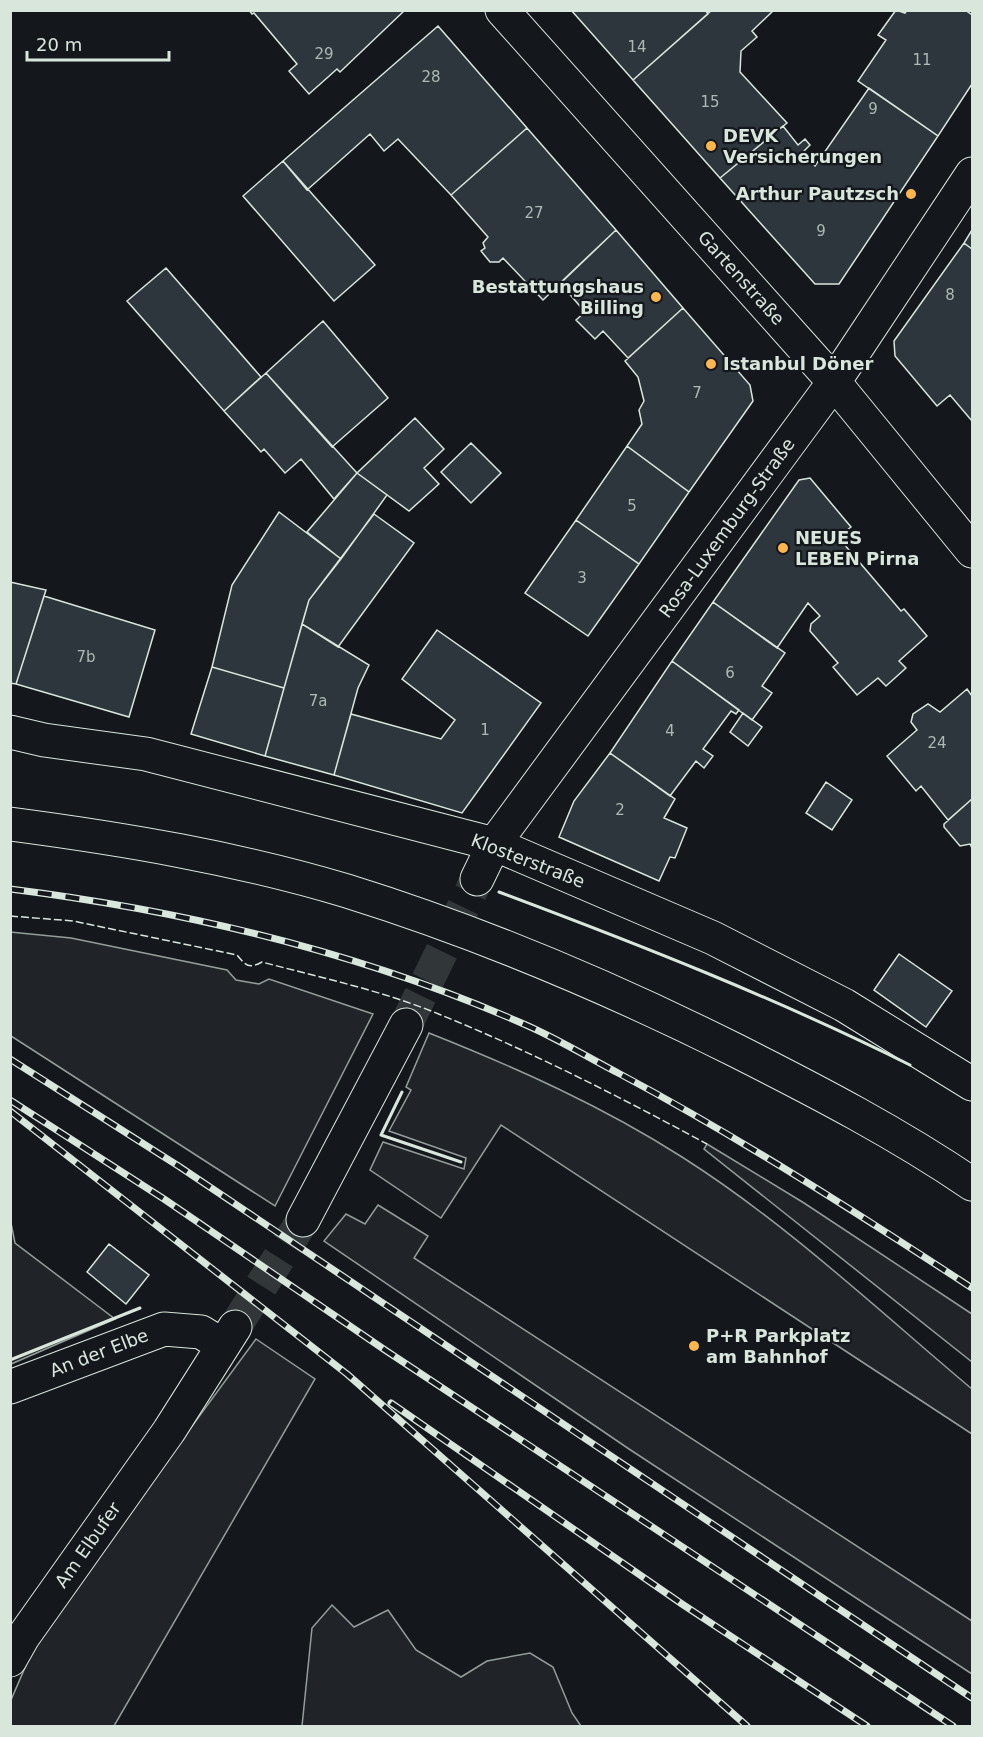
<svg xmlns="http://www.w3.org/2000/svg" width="983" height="1737" font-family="'DejaVu Sans',sans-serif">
	<rect width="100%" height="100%" fill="#14181c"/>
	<path fill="#202428" stroke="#939e99" stroke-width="1.5" d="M 10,932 L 71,938 L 227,970 L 236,980 L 259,984 L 269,979 L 373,1014 L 275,1206 L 11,1036 Z
		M 429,1033 C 517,1068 602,1106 682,1157 C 786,1223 878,1310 972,1389 L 972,1434 L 501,1125 L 441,1218 L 370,1170 L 383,1142 L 464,1169 L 466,1158 L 389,1131 L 411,1090 L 406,1087 Z
		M 707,1144 L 804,1203 L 972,1314 L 972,1362 L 704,1149 Z
		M 378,1205 L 428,1236 L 414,1258 L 972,1621 L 972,1674 L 629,1449 L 324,1241 L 346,1214 L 365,1224 Z
		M 10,1218 L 15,1243 L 115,1319 L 11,1364 Z
		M 256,1339 L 315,1379 L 114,1726 L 11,1726 L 11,1700 L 40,1633 Z
		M 332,1605 L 354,1627 L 388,1610 L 416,1650 L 461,1677 L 487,1661 L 530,1653 L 553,1667 L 572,1713 L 581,1726 L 302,1726 L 312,1628 Z"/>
	<path fill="#2c363c" stroke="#d8e6dc" stroke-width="1.5" d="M 249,10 L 404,10 L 404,11 L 340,72 L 337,69 L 309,94 L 289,71 L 297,64 L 254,13 L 252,14 Z
		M 571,10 L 705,10 L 708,14 L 633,80 Z
		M 712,10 L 774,10 L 752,31 L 757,37 L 741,51 L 740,72 L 787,123 L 720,178 L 633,80 Z
		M 896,10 L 905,13 L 907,10 L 965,10 L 972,15 L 972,84 L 938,136 L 858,81 L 886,40 L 878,35 Z
		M 438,26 L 527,128 L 451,195 L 398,139 L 384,151 L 370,134 L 307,190 L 283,161 Z
		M 869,88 L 938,136 L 839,284 L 815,284 L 720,178 L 783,126 L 798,145 L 805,139 L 810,145 L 804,151 L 815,166 Z
		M 527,128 L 616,230 L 543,300 L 503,258 L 499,262 L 490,262 L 481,251 L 485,248 L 483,243 L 488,237 L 451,195 Z
		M 283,161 L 375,265 L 334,301 L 243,196 Z
		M 616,230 L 683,308 L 628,358 L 603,331 L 595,339 L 576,320 L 585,312 L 560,283 Z
		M 972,230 L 972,249 L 964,243 Z
		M 964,243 L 972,249 L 972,421 L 950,395 L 937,406 L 895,356 L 894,341 Z
		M 166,268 L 261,377 L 224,411 L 127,301 Z
		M 683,308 L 750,385 L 753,401 L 689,492 L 627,446 L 642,424 L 639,410 L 644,401 L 638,377 L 625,361 Z
		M 323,321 L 388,398 L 332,447 L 266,373 Z
		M 266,373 L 357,473 L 334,499 L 301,459 L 285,473 L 264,449 L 261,452 L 224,411 Z
		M 415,418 L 444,449 L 424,468 L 439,484 L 409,511 L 357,473 Z
		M 471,443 L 501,473 L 471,503 L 441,472 Z
		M 627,446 L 689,492 L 639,564 L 576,520 Z
		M 357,473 L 387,495 L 341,559 L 307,532 Z
		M 810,478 L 851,527 L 838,537 L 901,611 L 904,609 L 927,636 L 899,661 L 906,668 L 886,686 L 878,678 L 857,695 L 833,667 L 838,663 L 810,631 L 811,624 L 820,616 L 808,603 L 777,648 L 713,602 L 799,480 Z
		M 279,512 L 341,559 L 309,600 L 284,688 L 212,667 L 232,585 Z
		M 374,514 L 414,543 L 338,647 L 302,624 L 309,600 Z
		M 576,520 L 639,564 L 588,636 L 525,593 Z
		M 10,582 L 46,590 L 16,684 L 10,683 Z
		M 44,596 L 155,630 L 129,717 L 16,684 Z
		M 713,602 L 785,653 L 762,686 L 772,693 L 752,720 L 672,661 Z
		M 302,624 L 369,665 L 358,688 L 334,775 L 265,756 Z
		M 437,630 L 541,703 L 462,813 L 334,775 L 351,714 L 441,739 L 455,720 L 402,679 Z
		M 672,661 L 739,710 L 736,714 L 731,711 L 703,749 L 713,756 L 704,768 L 696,761 L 670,796 L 610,753 Z
		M 212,667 L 284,688 L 265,756 L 191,734 Z
		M 967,689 L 972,696 L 972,799 L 948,820 L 921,786 L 916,791 L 887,756 L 917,730 L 911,722 L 913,714 L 928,704 L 940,712 Z
		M 743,713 L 762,727 L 748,746 L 730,732 Z
		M 610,753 L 675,799 L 664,818 L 687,828 L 675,858 L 670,857 L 659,881 L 559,837 L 574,801 Z
		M 826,782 L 852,800 L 832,830 L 806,813 Z
		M 972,799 L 972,848 L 970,844 L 960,846 L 944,827 L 944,824 Z
		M 899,954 L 952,991 L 926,1027 L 874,990 Z
		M 109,1244 L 149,1275 L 126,1304 L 87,1272 Z"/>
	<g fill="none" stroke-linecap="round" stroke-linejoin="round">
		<path stroke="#313739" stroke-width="33" stroke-dasharray="33 16" stroke-linecap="butt" d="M 406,1025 L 477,879
			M 235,1327 L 303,1220"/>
		<defs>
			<path id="minor" d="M 502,10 L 834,382 L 972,551
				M 10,732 L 44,740 L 146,754 L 494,844 L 713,938 L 844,1005 L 972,1084
				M 477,879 L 494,844 L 834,382 L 972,174
				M 303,1220 L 406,1025
				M 10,1387 L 164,1329 L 201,1332 L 222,1345
				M 10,1660 L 23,1637 L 169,1431 L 235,1327"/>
			<path id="secondary" d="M 10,824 C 124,839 237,858 347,891 C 482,933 611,988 737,1051 C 818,1092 897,1133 972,1184"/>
		</defs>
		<use href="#minor" stroke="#d8e6dc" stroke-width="35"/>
		<use href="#secondary" stroke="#d8e6dc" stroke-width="35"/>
		<use href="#minor" stroke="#14181c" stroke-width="33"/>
		<use href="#secondary" stroke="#14181c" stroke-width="33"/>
		<defs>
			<path id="rail" d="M 10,889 C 187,911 363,953 526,1025 C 558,1039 589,1058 620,1074 C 742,1139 857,1213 972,1288
				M 10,1059 L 180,1167 L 972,1698
				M 10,1100 L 164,1199 L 385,1350 L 953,1726
				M 10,1111 L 347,1374 L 747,1726
				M 391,1403 L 682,1604 L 867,1726"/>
		</defs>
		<use href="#rail" stroke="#d8e6dc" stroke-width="7"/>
		<use href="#rail" stroke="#14181c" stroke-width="4.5" stroke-dasharray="14" stroke-linecap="butt"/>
		<path stroke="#d8e6dc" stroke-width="1.5" stroke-dasharray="8 3" stroke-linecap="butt" d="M 10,916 L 73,921 L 237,955 C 246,966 249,969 262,962 C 322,978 384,991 441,1015 C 532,1052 620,1097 707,1144"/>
		<path stroke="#d8e6dc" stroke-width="3" d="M 499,892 C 638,944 778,999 910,1065
			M 402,1092 L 381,1135 L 461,1162
			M 10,1360 L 140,1308"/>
	</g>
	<g fill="#ffb74d" stroke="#14181c" stroke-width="2">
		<circle cx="711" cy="146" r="6"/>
		<circle cx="911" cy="194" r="6"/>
		<circle cx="656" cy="297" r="6"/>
		<circle cx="711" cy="364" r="6"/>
		<circle cx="783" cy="548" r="6"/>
		<circle cx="694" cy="1346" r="6"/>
	</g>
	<g text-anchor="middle" stroke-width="4.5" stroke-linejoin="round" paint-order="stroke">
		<g font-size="15" fill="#adbab4">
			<text x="637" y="52">14</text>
			<text x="324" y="59">29</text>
			<text x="922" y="65">11</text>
			<text x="431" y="82">28</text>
			<text x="710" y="107">15</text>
			<text x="873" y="114">9</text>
			<text x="534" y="218">27</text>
			<text x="821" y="236">9</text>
			<text x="950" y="300">8</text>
			<text x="697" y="398">7</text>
			<text x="632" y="511">5</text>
			<text x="582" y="583">3</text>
			<text x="86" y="662">7b</text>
			<text x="730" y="678">6</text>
			<text x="318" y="706">7a</text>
			<text x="485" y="735">1</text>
			<text x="670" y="736">4</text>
			<text x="937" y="748">24</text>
			<text x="620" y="815">2</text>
		</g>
		<g font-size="18" font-weight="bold" fill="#d8e6dc" stroke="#14181c" text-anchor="start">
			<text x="723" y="142">DEVK<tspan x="723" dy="21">Versicherungen</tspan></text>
			<text x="899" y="200" text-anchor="end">Arthur Pautzsch</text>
			<text x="644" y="293" text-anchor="end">Bestattungshaus<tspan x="644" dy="21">Billing</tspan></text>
			<text x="723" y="370">Istanbul Döner</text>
			<text x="795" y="544">NEUES<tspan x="795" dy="21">LEBEN Pirna</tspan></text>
			<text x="706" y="1342">P+R Parkplatz<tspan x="706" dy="21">am Bahnhof</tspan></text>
		</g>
		<g font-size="18" fill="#d8e6dc" stroke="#14181c">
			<text transform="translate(741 278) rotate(48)" y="6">Gartenstraße</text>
			<text transform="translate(727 528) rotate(-54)" y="6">Rosa-Luxemburg-Straße</text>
			<text transform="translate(528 861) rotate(21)" y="6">Klosterstraße</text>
			<text transform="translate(99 1353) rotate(-21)" y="6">An der Elbe</text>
			<text transform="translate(88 1545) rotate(-55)" y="6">Am Elbufer</text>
		</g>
	</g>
	<rect width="983" height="1737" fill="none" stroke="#d8e6dc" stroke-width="24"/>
	<path d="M27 51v9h142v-9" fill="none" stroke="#d8e6dc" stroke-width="3"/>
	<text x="36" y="51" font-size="18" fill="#d8e6dc" stroke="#14181c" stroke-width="4.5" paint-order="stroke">20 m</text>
</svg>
